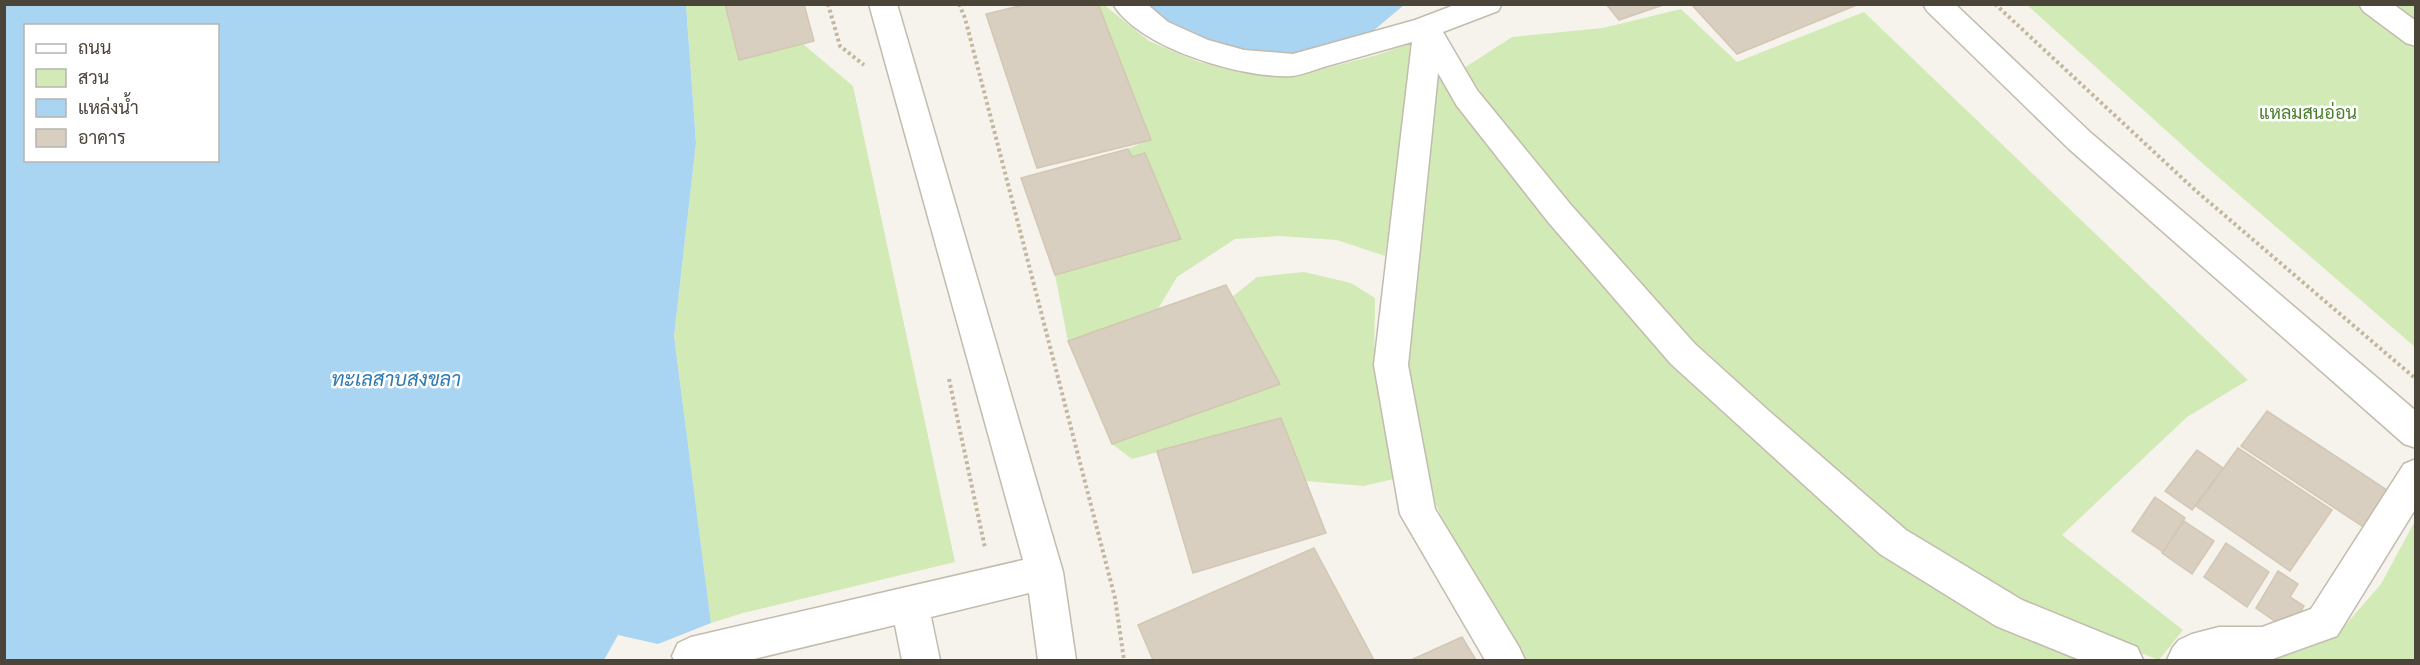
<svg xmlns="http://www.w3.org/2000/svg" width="2420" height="665" font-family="Overpass,Sarabun,sans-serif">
	<rect width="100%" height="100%" fill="#f6f3ec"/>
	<path fill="#d2eab5" d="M 686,5 L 725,5 L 739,60 L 803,44 L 853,86 L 955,562 L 743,613 L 711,623 L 674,336 L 696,143 Z
		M 1098,5 L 1104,5 L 1149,41 L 1199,62 L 1251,72 L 1303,74 L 1377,55 L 1414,42 L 1385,256 L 1337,240 L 1279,236 L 1235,239 L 1177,277 L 1158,309 L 1068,341 L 1055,275 L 1181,239 L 1145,154 L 1132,157 L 1128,149 L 1151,139 Z
		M 2027,5 L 2415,5 L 2415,347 L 2201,162 Z
		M 1681,9 L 1737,62 L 1864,12 L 2248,380 L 2187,417 L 2062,535 L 2183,630 L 2159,660 L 2037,613 L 1913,542 L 1695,347 L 1535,172 L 1464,68 L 1512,37 L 1603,28 Z
		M 1435,64 L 1676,361 L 2004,620 L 2105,660 L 1525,660 L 1452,540 L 1436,505 L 1406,363 L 1418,281 Z
		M 1304,272 L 1351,283 L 1375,298 L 1374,367 L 1393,479 L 1364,486 L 1306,481 L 1281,419 L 1132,459 L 1112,444 L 1280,384 L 1232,297 L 1257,277 Z
		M 2415,521 L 2415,660 L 2209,660 L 2225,656 L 2265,653 L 2335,637 L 2381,584 Z"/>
	<path fill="#a9d4f2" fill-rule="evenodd" d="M 4,5 L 686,5 L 696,143 L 674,336 L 711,623 L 658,644 L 618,635 L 604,660 L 5,660 ZM 26,26 L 218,26 L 218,160 L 26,160 Z
		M 1149,5 L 1404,5 L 1367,36 L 1286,55 L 1218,46 L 1165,19 Z"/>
	<path fill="#d8cfc1" stroke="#d3c7b4" stroke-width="1.5" d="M 725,4 L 804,4 L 814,41 L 739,60 Z
		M 1028,4 L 1098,4 L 1151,140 L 1037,168 L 986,14 Z
		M 1606,4 L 1666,4 L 1619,20 Z
		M 1691,4 L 1859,4 L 1737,54 Z
		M 1128,149 L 1132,157 L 1145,153 L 1181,239 L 1055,275 L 1021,178 Z
		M 1226,285 L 1280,384 L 1112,444 L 1068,341 Z
		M 2267,411 L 2393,494 L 2368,530 L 2241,446 Z
		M 1281,418 L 1326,533 L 1193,573 L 1157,451 Z
		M 2238,448 L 2332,510 L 2290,571 L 2196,506 Z
		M 2197,450 L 2223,468 L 2192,510 L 2165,491 Z
		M 2155,497 L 2185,518 L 2163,552 L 2132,531 Z
		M 2184,521 L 2214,541 L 2192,574 L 2162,553 Z
		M 2226,543 L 2269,572 L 2247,607 L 2204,577 Z
		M 1314,548 L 1374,660 L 1153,660 L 1138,625 Z
		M 2278,571 L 2298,584 L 2290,597 L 2304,606 L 2289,631 L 2256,608 Z
		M 1462,637 L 1476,660 L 1411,660 Z"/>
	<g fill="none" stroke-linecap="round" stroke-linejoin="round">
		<defs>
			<path id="minor" d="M 869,4 L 897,4 L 1063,572 L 1076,660 L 1038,660 L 1029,593 L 931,617 L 940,660 L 902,660 L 895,625 L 750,660 L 674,660 L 672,656 L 678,643 L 691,637 L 1023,560 Z
				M 1113,4 L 1147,4 L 1168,22 L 1208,40 L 1244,50 L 1293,54 L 1415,20 L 1457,4 L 1502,4 L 1498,11 L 1443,32 L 1477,90 L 1571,205 L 1695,344 L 1769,411 L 1906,530 L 2022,600 L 2137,647 L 2143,660 L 2080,660 L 1996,626 L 1880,554 L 1671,364 L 1549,223 L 1457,106 L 1438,73 L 1408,365 L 1435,509 L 1519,647 L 1525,660 L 1485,660 L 1400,514 L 1374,365 L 1412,42 C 1384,50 1356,58 1327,66 C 1316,69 1303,75 1292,76 C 1244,79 1138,48 1113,4 Z
				M 1923,4 L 1955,4 L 2091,133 L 2416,411 L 2416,448 L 2404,444 L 2069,149 L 1927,11 Z
				M 2359,4 L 2393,4 L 2416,21 L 2416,46 L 2406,43 L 2363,11 Z
				M 2416,459 L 2416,508 L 2337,636 L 2270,660 L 2167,660 L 2173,647 L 2179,640 L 2192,634 L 2219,627 L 2262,627 L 2311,609 L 2404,464 Z"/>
		</defs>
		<use href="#minor" stroke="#c2bbae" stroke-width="3"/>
		<path stroke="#c4b79f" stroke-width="4" stroke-dasharray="3 3" stroke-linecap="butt" d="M 828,4 L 840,46 L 864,65
			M 959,4 L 965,18 L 1115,598 L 1124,660
			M 1995,4 L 2195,190 L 2416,379
			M 949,379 L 985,548"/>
		<use href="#minor" fill="#fff" fill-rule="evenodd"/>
	</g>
	<g text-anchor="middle" stroke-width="5" stroke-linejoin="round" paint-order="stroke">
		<g font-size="18" fill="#4a7f2a" stroke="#fff">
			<text x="2308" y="119">แหลมสนอ่อน</text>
		</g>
		<g font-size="20" font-style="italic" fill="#2e7ab2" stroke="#fff">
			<text x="396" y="386">ทะเลสาบสงขลา</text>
		</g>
	</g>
	<rect width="2420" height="665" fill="none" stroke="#4b4439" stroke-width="12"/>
	<rect x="24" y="24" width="195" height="138" fill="#ffffff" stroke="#b7b4b0" stroke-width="1.5"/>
	<rect x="36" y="44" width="30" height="9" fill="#ffffff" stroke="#b7b4b0" stroke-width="1.5"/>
	<text x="78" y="54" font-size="18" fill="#4b4439">ถนน</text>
	<rect x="36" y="69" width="30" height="18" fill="#d2eab5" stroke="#b7b4b0" stroke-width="1.5"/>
	<text x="78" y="84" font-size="18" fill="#4b4439">สวน</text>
	<rect x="36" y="99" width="30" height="18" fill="#a9d4f2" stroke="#b7b4b0" stroke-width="1.5"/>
	<text x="78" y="114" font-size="18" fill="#4b4439">แหล่งน้ำ</text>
	<rect x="36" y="129" width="30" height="18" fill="#d8cfc1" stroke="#b7b4b0" stroke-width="1.5"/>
	<text x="78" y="144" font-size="18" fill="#4b4439">อาคาร</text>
</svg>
